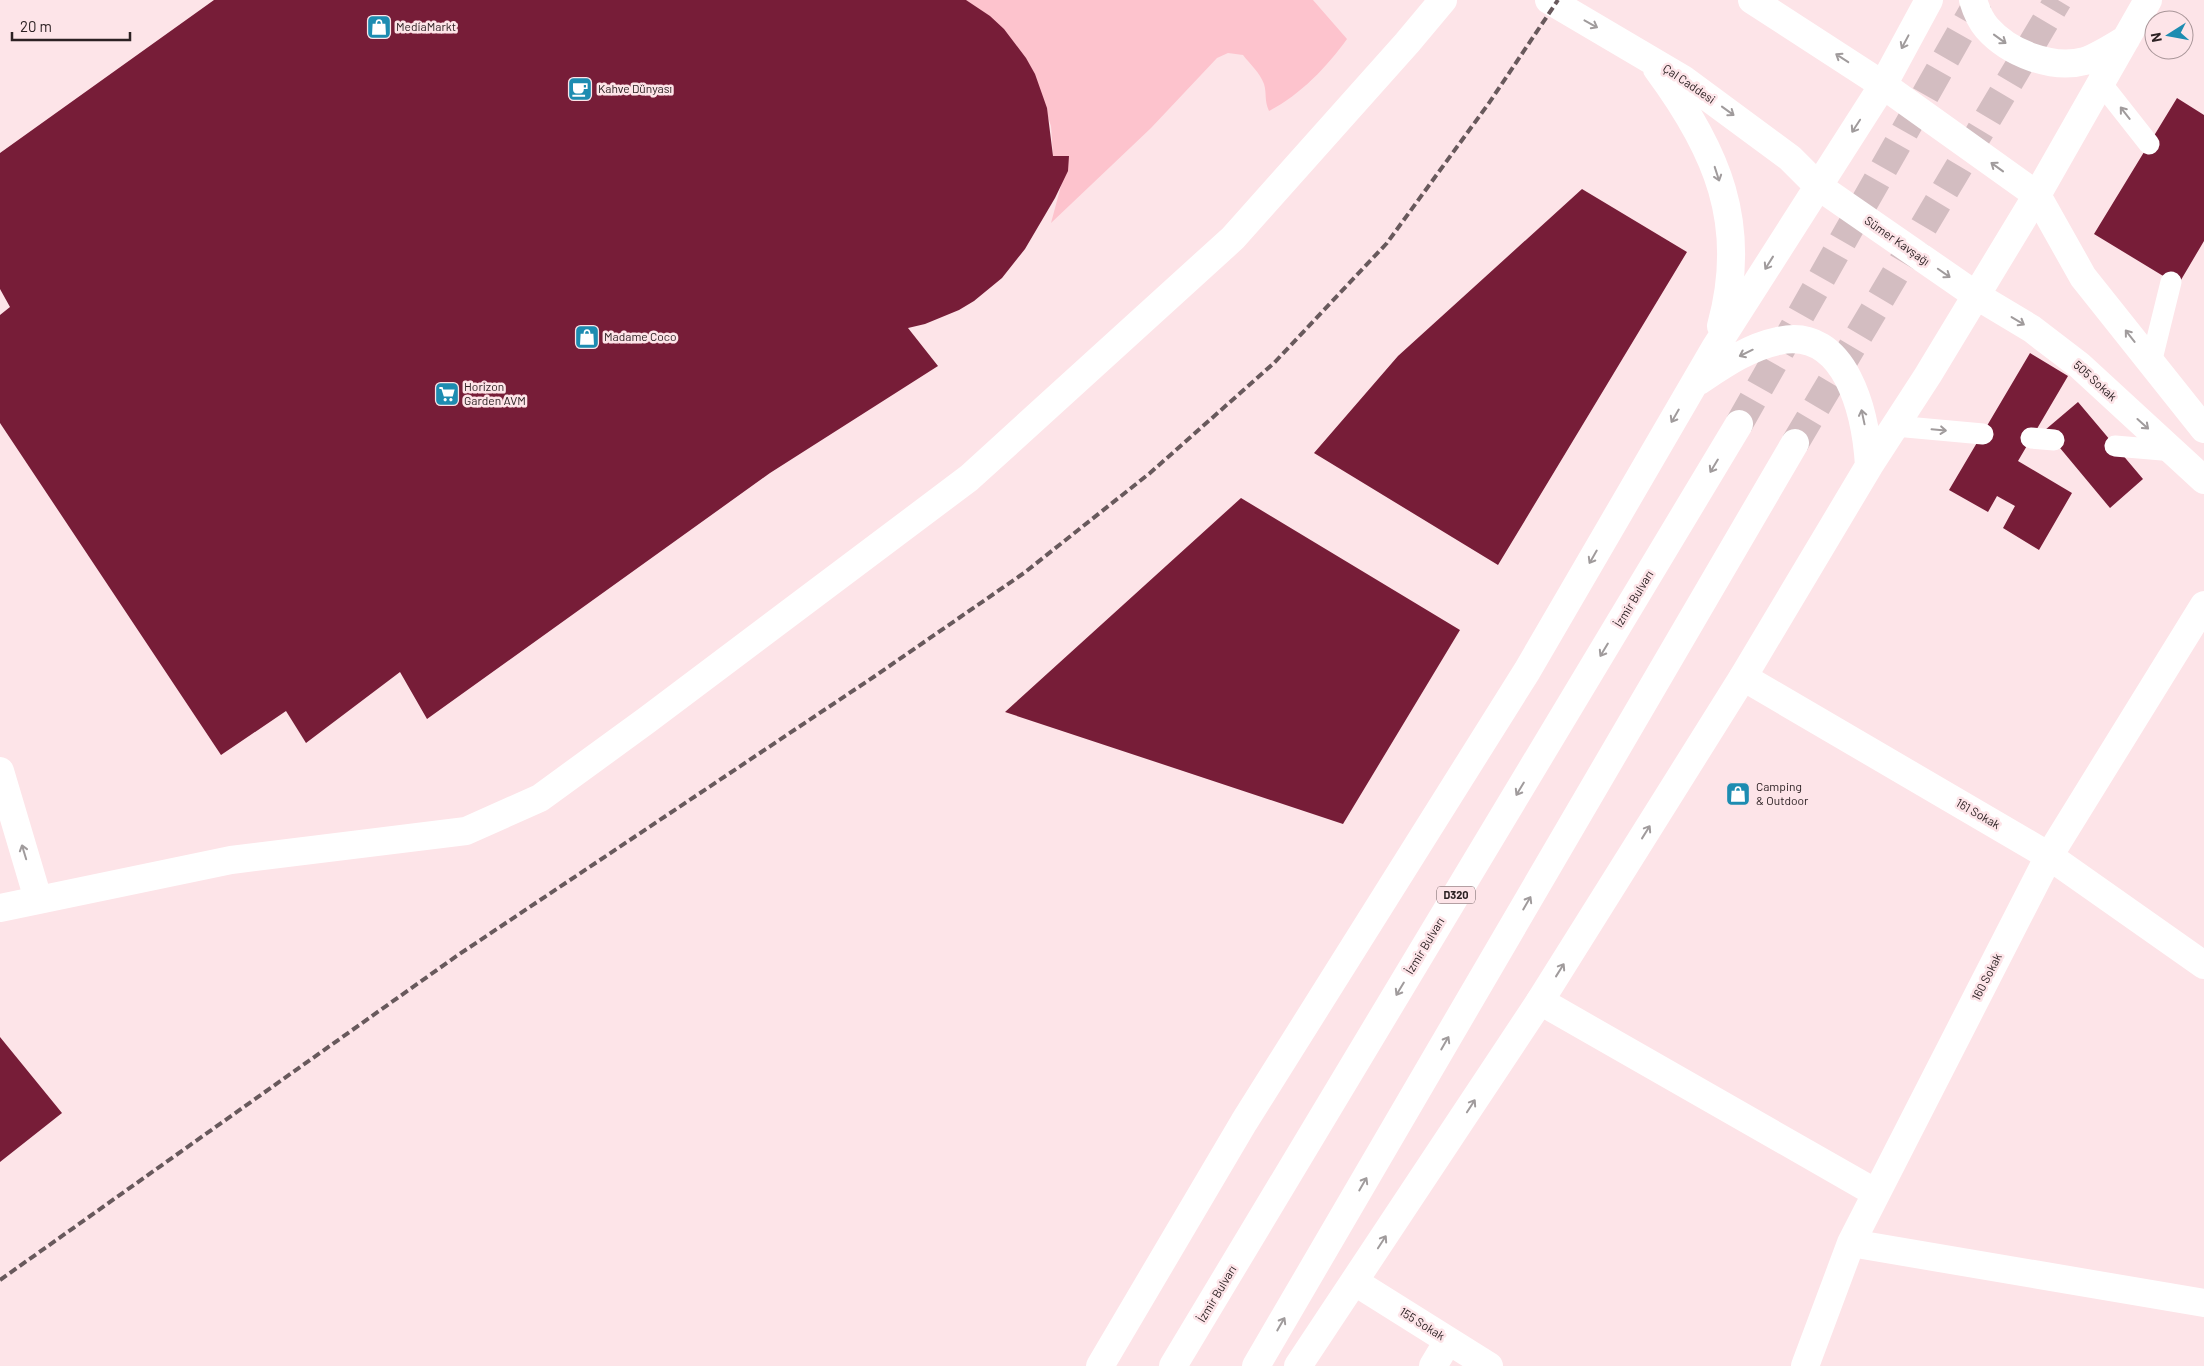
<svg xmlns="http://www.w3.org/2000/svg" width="2204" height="1366" font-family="Barlow,sans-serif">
	<rect width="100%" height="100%" fill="#fde4e8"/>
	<path fill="#fdc3cd" d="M 965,0 L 1313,0 L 1347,39 C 1327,67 1300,95 1269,111 C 1264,100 1267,94 1264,84 C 1260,73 1250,64 1243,55 L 1228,53 L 1217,58 L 1151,128 L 1051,223 L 1069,156 L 1053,156 L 1051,126 L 1031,68 L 1007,33 Z"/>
	<path fill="#771d38" d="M 214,0 L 966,0 L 990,16 L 1004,29 L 1026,58 L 1035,74 L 1047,108 L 1053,156 L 1069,156 L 1068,171 L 1055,198 L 1025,249 L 1002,278 L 974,301 L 959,310 L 925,324 L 908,328 L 938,366 L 770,473 L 427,719 L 400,672 L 306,743 L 286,711 L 221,755 L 0,423 L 0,315 L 10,307 L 0,289 L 0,153 Z
		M 2177,98 L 2204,115 L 2204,241 L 2178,285 L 2094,234 Z
		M 1582,189 L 1687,252 L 1498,565 L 1314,453 L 1398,356 Z
		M 2030,353 L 2068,376 L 2018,461 L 2072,493 L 2039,550 L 2003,528 L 2015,506 L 1997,496 L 1988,512 L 1949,490 Z
		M 2078,402 L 2143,479 L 2110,508 L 2045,430 Z
		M 1241,498 L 1460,630 L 1343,824 L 1005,712 Z
		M 0,1037 L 62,1113 L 0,1162 Z"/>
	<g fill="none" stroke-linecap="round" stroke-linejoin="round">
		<path stroke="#d3bdc1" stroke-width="28" stroke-dasharray="28 14" stroke-linecap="butt" d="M 1739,424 L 1979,0
			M 1795,443 L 2058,0"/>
		<path stroke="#fff" stroke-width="21" d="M 2101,83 L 2149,144
			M 2151,363 L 2171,282
			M 1895,426 L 1983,434
			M 2031,438 L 2054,440
			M 2115,446 L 2174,451"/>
		<path stroke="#fff" stroke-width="28" d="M 2037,195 L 2083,277 L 2204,429
			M 1977,296 L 2032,329 L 2079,365 L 2204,480
			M 1743,677 L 2049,856 L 2204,965
			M 0,771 L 38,899
			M 0,908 L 231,860 L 466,831 L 540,798 L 647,720 L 969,478 L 1233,238 L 1407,43 L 1443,0
			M 1540,1001 L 1876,1193
			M 1851,1243 L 2204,1303
			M 1355,1282 L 1489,1366
			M 1433,1366 L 1448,1341
			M 1805,1366 L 1851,1243 L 2049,856 L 2204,605"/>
		<path stroke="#fff" stroke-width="28" d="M 1549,0 L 1683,79 L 1790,158 L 1818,186 L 1977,296
			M 1752,0 L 1883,85 L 2037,195
			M 1973,0 C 1976,10 1980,20 1987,28 C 2009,53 2052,70 2085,61 C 2099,56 2113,47 2126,39
			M 1657,69 C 1717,150 1749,224 1721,326
			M 1699,381 C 1723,365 1749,347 1778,341 C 1847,325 1866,416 1869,466
			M 1100,1366 L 1244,1122 L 1527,671 L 1715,348 L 1883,85 L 1929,0
			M 1298,1366 L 1540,1001 L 1743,677 L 1869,466 L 1928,375 L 2037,195 L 2148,0"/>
		<path stroke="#fff" stroke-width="28" d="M 1173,1366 L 1739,424
			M 1256,1366 L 1795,443"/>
		<path stroke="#68595c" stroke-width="4" stroke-dasharray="8 4" stroke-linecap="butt" d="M 0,1280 L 458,955 L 875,676 L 1024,573 L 1150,473 L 1274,363 L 1387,243 L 1489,103 L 1558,0"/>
	</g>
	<defs><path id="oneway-shaft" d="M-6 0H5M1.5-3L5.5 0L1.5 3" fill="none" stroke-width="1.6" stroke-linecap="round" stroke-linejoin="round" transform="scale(1.25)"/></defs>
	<g stroke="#a09b9c">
		<use href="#oneway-shaft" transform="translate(1591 24) rotate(29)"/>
		<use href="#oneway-shaft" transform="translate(2000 39) rotate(36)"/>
		<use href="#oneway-shaft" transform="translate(1905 42) rotate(118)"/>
		<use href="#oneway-shaft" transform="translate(1842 58) rotate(-147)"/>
		<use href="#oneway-shaft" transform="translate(1728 111) rotate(36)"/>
		<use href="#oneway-shaft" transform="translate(2125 113) rotate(-128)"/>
		<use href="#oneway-shaft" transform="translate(1856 126) rotate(123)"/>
		<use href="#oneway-shaft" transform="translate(1997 167) rotate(-144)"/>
		<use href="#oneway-shaft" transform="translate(1717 174) rotate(72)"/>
		<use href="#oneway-shaft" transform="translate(1769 263) rotate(122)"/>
		<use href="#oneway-shaft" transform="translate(1944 273) rotate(35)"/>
		<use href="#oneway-shaft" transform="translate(2018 321) rotate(31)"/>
		<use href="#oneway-shaft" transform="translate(2130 336) rotate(-128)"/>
		<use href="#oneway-shaft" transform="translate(1746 353) rotate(154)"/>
		<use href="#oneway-shaft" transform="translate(1675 416) rotate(120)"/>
		<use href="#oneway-shaft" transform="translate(1863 417) rotate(-102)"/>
		<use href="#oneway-shaft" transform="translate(2143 424) rotate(42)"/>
		<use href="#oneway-shaft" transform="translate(1939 430) rotate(5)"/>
		<use href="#oneway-shaft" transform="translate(1714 466) rotate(121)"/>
		<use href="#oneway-shaft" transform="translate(1593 557) rotate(120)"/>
		<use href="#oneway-shaft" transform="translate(1604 650) rotate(121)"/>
		<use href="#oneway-shaft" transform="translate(1520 789) rotate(121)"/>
		<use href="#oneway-shaft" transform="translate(1646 832) rotate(-58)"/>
		<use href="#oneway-shaft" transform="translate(24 852) rotate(-107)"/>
		<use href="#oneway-shaft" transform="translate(1527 903) rotate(-60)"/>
		<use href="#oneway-shaft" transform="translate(1560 970) rotate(-58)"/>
		<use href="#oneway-shaft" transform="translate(1400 989) rotate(121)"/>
		<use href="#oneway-shaft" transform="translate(1445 1043) rotate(-60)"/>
		<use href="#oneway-shaft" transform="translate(1471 1106) rotate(-57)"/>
		<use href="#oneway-shaft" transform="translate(1363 1184) rotate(-60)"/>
		<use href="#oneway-shaft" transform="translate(1382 1242) rotate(-57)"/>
		<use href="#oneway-shaft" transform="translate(1281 1324) rotate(-60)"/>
	</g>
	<defs>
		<symbol id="shop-square" viewBox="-11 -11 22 22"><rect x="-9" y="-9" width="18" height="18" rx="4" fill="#1d8cb1" stroke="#fde4e8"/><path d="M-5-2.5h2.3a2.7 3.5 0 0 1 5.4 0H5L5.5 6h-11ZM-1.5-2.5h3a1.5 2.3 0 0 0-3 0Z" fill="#fff"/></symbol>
		<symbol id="cafe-square" viewBox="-11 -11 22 22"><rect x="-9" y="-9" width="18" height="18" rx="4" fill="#1d8cb1" stroke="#fde4e8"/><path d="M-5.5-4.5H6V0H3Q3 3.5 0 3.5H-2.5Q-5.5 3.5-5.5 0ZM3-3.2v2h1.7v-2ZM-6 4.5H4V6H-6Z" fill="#fff"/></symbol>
		<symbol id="supermarket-square" viewBox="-11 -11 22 22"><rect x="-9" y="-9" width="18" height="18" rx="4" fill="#1d8cb1" stroke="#fde4e8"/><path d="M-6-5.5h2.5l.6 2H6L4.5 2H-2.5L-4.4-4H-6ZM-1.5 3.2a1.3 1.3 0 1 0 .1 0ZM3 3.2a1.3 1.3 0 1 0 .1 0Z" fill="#fff"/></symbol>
	</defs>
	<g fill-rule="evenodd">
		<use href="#shop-square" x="365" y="13" width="28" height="28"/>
		<use href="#cafe-square" x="566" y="75" width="28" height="28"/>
		<use href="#shop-square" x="573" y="323" width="28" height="28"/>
		<use href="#supermarket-square" x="433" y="380" width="28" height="28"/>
		<use href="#shop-square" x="1724" y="780" width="28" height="28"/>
	</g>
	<g text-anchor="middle" stroke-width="5" stroke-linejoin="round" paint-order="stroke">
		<rect fill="#fde4e8" stroke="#6b5c5e" stroke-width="1" x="1437" y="886.5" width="38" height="17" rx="4"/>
		<g font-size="11" font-weight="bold" fill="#2c2123">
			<text x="1456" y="899">D320</text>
		</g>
		<g font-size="12" fill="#2c2123" stroke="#fde4e8" text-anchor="start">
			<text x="396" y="31">MediaMarkt</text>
			<text x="598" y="93">Kahve Dünyası</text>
			<text x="604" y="341">Madame Coco</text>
			<text x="464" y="391">Horizon<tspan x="464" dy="14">Garden AVM</tspan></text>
			<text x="1756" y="791">Camping<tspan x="1756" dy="14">&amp; Outdoor</tspan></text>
		</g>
		<g font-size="12" fill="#2c2123" stroke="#fde4e8">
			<text transform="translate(1689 84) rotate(34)" y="4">Çal Caddesi</text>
			<text transform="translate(1897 241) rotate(35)" y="4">Sümer Kavşağı</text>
			<text transform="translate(2095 381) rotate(42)" y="4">505 Sokak</text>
			<text transform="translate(1634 599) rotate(-59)" y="4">İzmir Bulvarı</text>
			<text transform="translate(1978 814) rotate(30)" y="4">161 Sokak</text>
			<text transform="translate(1425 946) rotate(-59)" y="4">İzmir Bulvarı</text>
			<text transform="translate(1987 977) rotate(-63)" y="4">160 Sokak</text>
			<text transform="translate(1217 1294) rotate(-59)" y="4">İzmir Bulvarı</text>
			<text transform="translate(1422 1324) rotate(32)" y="4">155 Sokak</text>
		</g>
	</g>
	<g transform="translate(2169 35) rotate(259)"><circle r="24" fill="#fde4e8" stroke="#a99699"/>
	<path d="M0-4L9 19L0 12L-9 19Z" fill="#1d8cb1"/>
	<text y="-8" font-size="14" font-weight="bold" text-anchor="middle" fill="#2c2123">N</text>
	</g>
	<path d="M12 32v8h118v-8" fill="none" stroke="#2c2123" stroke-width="2.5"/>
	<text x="20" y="32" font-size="15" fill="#2c2123" stroke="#fde4e8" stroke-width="4" paint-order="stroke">20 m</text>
</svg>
